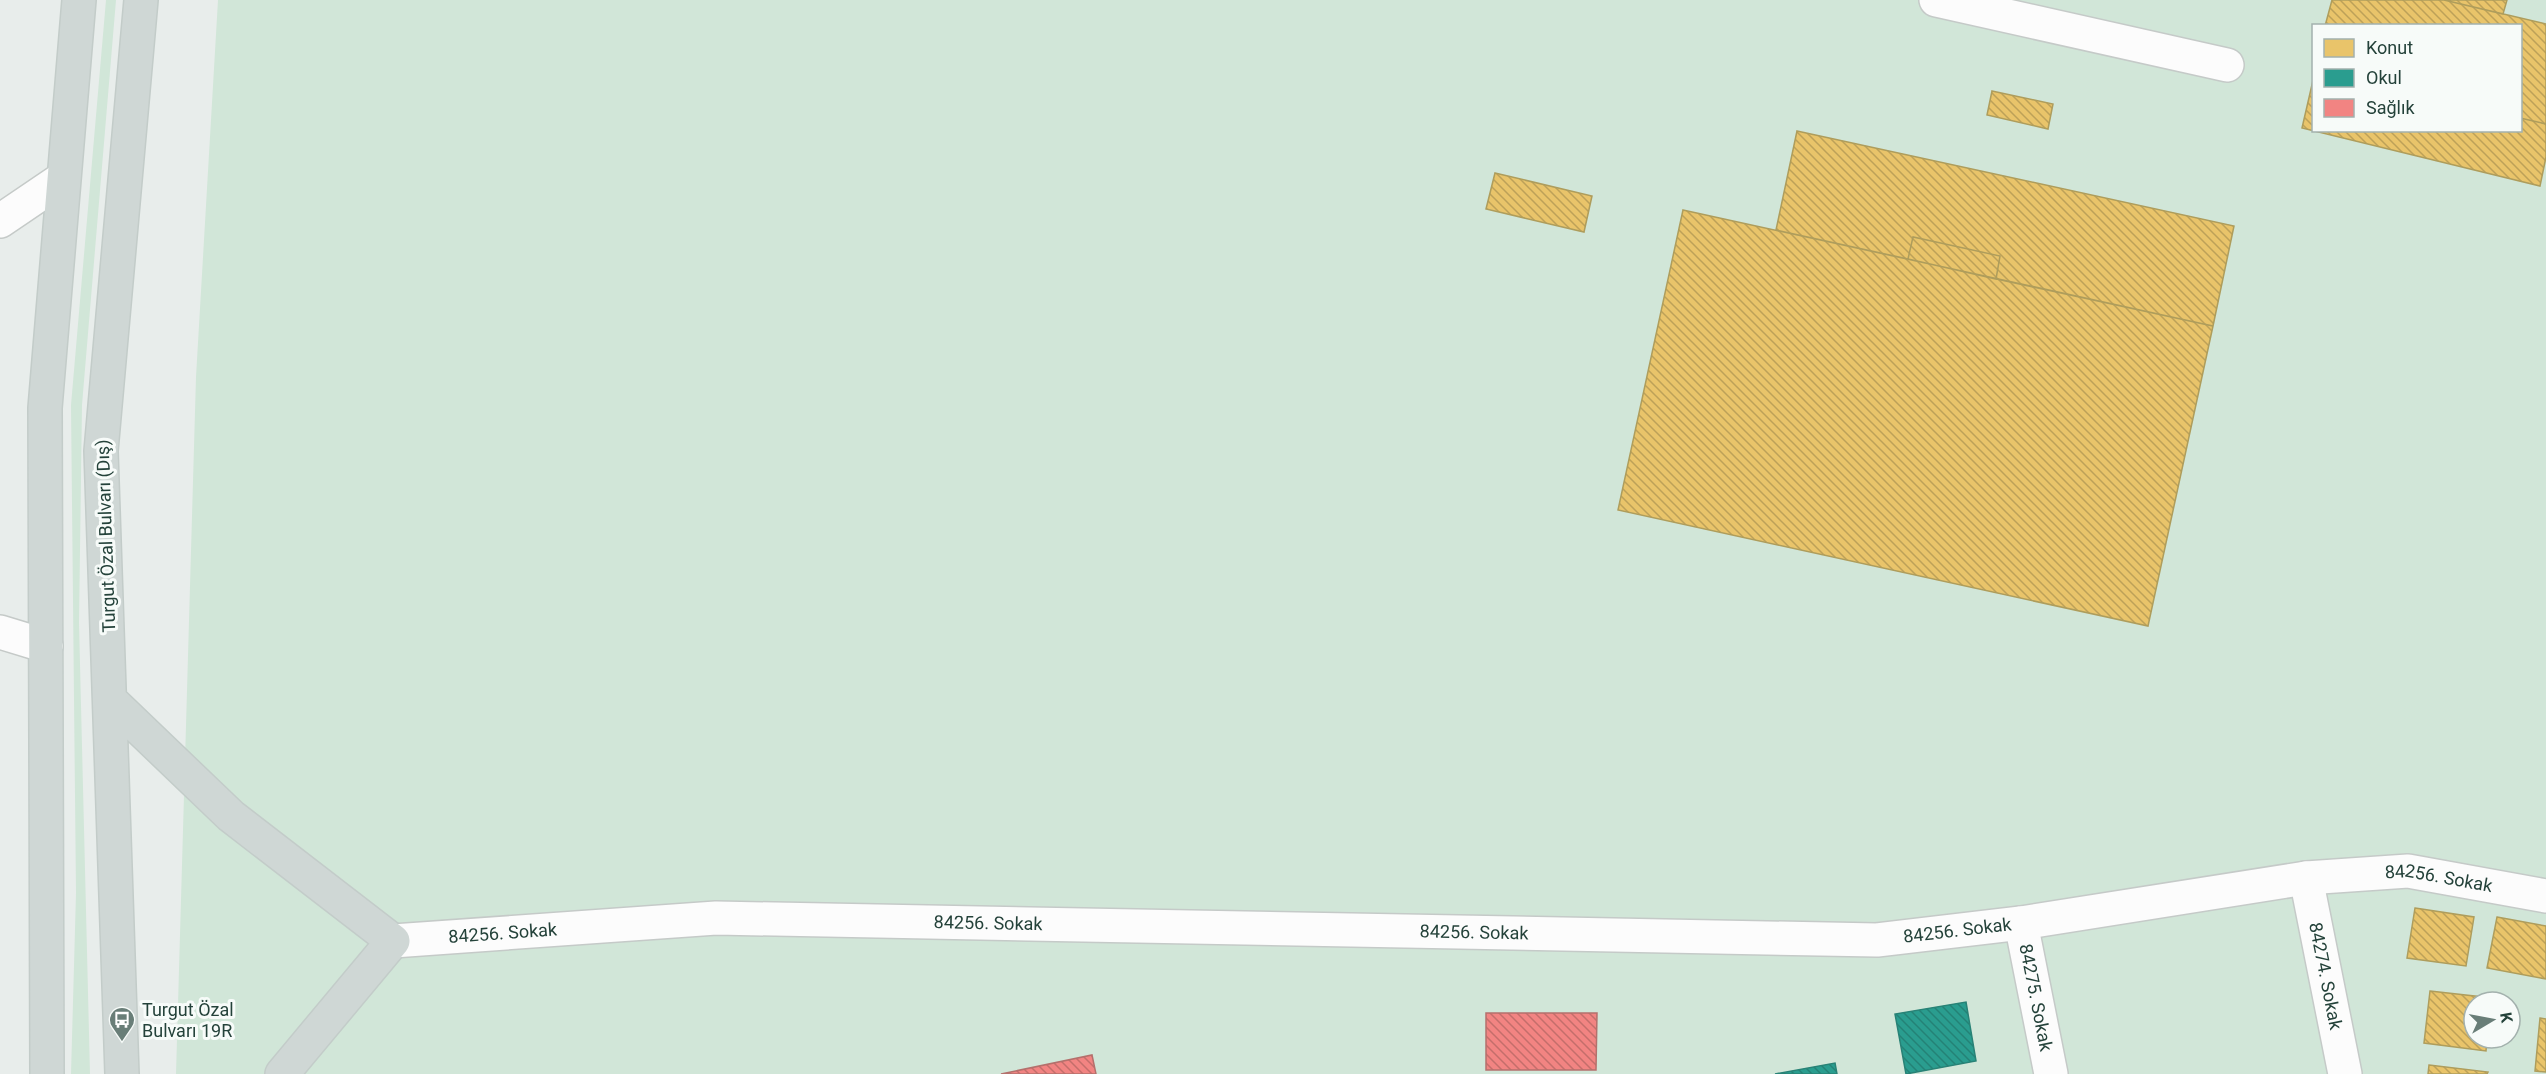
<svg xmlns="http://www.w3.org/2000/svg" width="2546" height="1074" font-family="Roboto,sans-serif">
	<defs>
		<pattern id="homes-back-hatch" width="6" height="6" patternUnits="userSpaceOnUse" patternTransform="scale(1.5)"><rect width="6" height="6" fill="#e9c46a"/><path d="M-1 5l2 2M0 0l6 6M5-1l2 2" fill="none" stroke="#bda158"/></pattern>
		<pattern id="schools-back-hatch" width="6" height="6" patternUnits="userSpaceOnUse" patternTransform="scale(1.5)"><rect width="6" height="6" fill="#2a9d8f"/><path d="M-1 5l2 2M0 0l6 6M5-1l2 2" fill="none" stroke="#248276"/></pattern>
		<pattern id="health-back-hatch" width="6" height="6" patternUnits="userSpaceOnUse" patternTransform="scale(1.5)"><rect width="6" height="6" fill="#f28482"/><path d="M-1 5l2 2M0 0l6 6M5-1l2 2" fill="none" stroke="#c46e6b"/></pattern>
	</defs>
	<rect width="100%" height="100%" fill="#e8edeb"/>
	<path fill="#d1e6d8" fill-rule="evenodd" d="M 106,0 L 116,0 L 82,405 L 79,623 L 90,1074 L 71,1074 L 76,893 L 71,405 Z
		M 218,0 L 2546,0 L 2546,1074 L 176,1074 L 196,377 ZM 2314,26 L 2520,26 L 2520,130 L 2314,130 ZM 2474,1002 L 2510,1002 L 2510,1038 L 2474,1038 Z"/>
	<path fill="url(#homes-back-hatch)" stroke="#ae9d5c" stroke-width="1.5" d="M 2332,0 L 2444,0 L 2546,24 L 2546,124 L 2520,118 L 2520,26 L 2325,26 Z
		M 2444,0 L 2507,0 L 2503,14 Z
		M 2314,76 L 2314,130 L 2520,130 L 2520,118 L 2546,124 L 2546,157 L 2540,186 L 2302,128 Z
		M 1992,91 L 2053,104 L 2048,129 L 1987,115 Z
		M 1797,131 L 2234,226 L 2213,326 L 1996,279 L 2000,256 L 1913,237 L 1908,259 L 1776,230 Z
		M 1495,173 L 1592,196 L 1584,232 L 1486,209 Z
		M 1683,210 L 2213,326 L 2148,626 L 1618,510 Z
		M 1913,237 L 2000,256 L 1996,279 L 1908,259 Z
		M 2415,908 L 2474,917 L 2466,966 L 2407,958 Z
		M 2497,917 L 2546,926 L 2546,979 L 2487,968 Z
		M 2430,991 L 2492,998 L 2492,1002 L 2474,1002 L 2474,1038 L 2487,1038 L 2486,1051 L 2424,1043 Z
		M 2540,1018 L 2546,1019 L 2546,1072 L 2535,1071 Z
		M 2429,1065 L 2488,1072 L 2487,1074 L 2428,1074 Z"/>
	<path fill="url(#schools-back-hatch)" stroke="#288276" stroke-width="1.5" d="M 1966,1002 L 1976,1061 L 1906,1074 L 1895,1014 Z
		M 1835,1063 L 1837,1074 L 1775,1074 Z"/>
	<path fill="url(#health-back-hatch)" stroke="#b4706c" stroke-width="1.5" d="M 1486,1013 L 1597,1013 L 1596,1070 L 1486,1070 Z
		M 1092,1055 L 1096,1074 L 1001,1074 Z"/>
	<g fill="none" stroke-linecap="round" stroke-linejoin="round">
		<defs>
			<g id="minor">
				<path d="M 1936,0 L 2227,65"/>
				<path d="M 0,221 L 62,179"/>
				<path d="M 0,632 L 46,646"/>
				<path id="s1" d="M 2306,878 L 2345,1074"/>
				<path id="s2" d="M 2021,923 L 2051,1074"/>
				<path id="s3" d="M 393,941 L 716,918 L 1877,940 L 2021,923 L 2306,878 L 2408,871 L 2546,896"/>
			</g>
			<path id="major" d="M 111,701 L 231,816 L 393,941 L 282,1074
				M 47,1074 L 45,408 L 79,0
				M 122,1074 L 101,451 L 141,0"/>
		</defs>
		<use href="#minor" stroke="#c5cac8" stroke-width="36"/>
		<use href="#major" stroke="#c3ccc9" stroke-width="36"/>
		<use href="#minor" stroke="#fcfcfc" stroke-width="33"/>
		<use href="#major" stroke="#cfd7d5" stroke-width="33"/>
	</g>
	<defs>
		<symbol id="bus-pin" viewBox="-11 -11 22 30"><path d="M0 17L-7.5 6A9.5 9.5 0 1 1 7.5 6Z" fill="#697e78" stroke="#f7fbf9"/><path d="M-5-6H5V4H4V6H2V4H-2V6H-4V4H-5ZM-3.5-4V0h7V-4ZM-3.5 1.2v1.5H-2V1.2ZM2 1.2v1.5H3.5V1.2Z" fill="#fff"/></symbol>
	</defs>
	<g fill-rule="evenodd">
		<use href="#bus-pin" x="107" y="1005" width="30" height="40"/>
	</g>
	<g text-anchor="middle" stroke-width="6" stroke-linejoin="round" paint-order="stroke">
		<g font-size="18" fill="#24423a" stroke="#f7fbf9">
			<text transform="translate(106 536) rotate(-92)" y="6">Turgut Özal Bulvarı (Dış)</text>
			<text dy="6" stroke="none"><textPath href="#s3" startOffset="2052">84256. Sokak</textPath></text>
			<text dy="6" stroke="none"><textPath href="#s3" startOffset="596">84256. Sokak</textPath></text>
			<text dy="6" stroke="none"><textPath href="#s3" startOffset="1566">84256. Sokak</textPath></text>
			<text dy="6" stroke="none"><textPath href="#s3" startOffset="110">84256. Sokak</textPath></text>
			<text dy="6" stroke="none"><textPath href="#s3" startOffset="1082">84256. Sokak</textPath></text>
			<text dy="6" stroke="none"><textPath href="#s1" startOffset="100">84274. Sokak</textPath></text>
			<text dy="6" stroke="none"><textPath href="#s2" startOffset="76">84275. Sokak</textPath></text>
		</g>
		<g font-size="18" fill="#24423a" stroke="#f7fbf9" text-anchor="start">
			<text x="142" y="1016">Turgut Özal<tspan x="142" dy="21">Bulvarı 19R</tspan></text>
		</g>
	</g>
	<rect x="2312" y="24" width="210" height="108" fill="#f7fbf9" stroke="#a3b1ad" stroke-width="1.5"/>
	<rect x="2324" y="39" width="30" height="18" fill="#e9c46a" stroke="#a3b1ad" stroke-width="1.5"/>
	<text x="2366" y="54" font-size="18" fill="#24423a">Konut</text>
	<rect x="2324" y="69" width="30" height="18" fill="#2a9d8f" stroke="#a3b1ad" stroke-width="1.5"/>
	<text x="2366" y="84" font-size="18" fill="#24423a">Okul</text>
	<rect x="2324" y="99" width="30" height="18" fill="#f28482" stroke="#a3b1ad" stroke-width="1.5"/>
	<text x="2366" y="114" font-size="18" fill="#24423a">Sağlık</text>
	<g transform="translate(2492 1020) rotate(80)"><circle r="28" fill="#f7fbf9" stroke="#a3b1ad" stroke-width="1.5"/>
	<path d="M0-4.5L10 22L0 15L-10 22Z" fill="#697e78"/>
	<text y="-9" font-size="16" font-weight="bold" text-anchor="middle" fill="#24423a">K</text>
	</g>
</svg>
